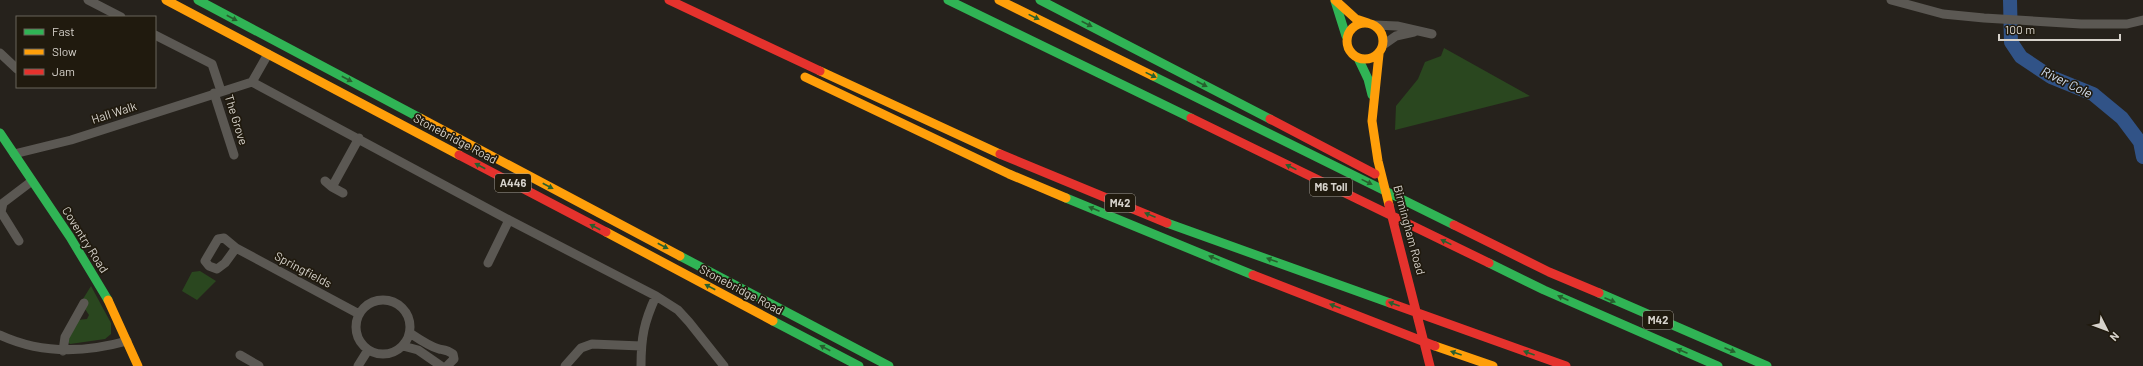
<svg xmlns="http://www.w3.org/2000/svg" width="2143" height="366" font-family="Barlow,sans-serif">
	<rect width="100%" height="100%" fill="#26221c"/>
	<path fill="#2a471f" d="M 1444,48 L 1530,96 L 1395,130 L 1396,106 L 1418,79 L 1425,62 L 1441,56 Z
		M 200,271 L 216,281 L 197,300 L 182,291 L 192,272 Z
		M 91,286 L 111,323 L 111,334 L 105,339 L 70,344 L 67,341 L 78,320 L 87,319 L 89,315 L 85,309 L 83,299 Z"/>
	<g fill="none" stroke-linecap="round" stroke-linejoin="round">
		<path stroke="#315387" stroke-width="14" d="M 2010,0 L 2011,42 L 2021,57 L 2051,77 L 2093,94 L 2122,118 L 2140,142 L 2143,157"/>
		<path stroke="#5b5853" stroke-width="9" d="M 88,0 L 121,17
			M 1891,0 L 1943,14 L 1984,18 L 2081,24 L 2127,24 L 2143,20
			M 1374,25 L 1397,26 L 1432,34
			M 155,35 L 212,64 L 221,91
			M 1383,45 L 1396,36 L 1414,32
			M 0,53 L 17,69
			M 252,82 L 509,220 L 656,296 L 678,310 L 689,322 L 724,366
			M 214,93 L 234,155
			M 14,154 L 71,140 L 252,82 L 268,54
			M 325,181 L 332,187 L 359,138
			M 332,187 L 343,193
			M 19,241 L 1,212 L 3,203 L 32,181
			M 236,248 L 224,238 L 218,239 L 205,261 L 209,266 L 217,269 L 225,263 L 236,248 L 359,314
			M 488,263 L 509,220
			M356 327a27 27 0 1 1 54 0a27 27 0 1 1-54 0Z
			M 410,333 C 419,339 429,346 439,349 C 445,350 448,350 453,354 L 454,359 L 447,366
			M 0,335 C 41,354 84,353 127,341
			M 403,346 L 418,350 L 441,366
			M 63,351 L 65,337 L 84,303
			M 240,355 L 259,366
			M 358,366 L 368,350
			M 565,366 L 581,348 L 592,344 L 641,346
			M 641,366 C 641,337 644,322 656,296"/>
		<path stroke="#30b455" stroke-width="9" d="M 198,0 L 420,118
			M 948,0 L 1191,118
			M 1040,0 L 1270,119
			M 1335,1 L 1346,36
			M 1358,58 L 1368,79 L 1372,95
			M 1153,76 L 1454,225
			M 0,133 L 70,237 L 108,300
			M 1066,198 L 1253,275
			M 1167,223 L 1390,303
			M 680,256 L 889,366
			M 1489,263 L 1544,290 L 1718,366
			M 1599,293 L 1767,366
			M 773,321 L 859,366"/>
		<path stroke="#ff9f0a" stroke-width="9" d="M 166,0 L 459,155
			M 999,0 L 1153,76
			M 1335,0 L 1356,19 L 1368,23
			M1347 41a18 18 0 1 1 36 0a18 18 0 1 1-36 0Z
			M 1379,54 L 1372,121 L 1378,161 L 1389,205
			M 820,71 L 1000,154
			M 805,77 L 1009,174 L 1066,198
			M 420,118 L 680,256
			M 606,232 L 773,321
			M 108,300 L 138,366
			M 1435,346 L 1493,366"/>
		<path stroke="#e5322d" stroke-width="9" d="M 669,0 L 820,71
			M 1191,118 L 1489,263
			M 1270,119 L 1375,174
			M 1000,154 L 1167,223
			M 459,155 L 606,232
			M 1389,205 L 1430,366
			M 1454,225 L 1549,272 L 1599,293
			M 1253,275 L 1435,346
			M 1390,303 L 1566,366"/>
	</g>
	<defs><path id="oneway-solid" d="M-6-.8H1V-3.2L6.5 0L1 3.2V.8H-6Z"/></defs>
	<g fill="#275f2e">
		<use href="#oneway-solid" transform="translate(1034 17) rotate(26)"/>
		<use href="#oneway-solid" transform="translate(232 18) rotate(28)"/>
		<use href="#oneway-solid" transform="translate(1087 24) rotate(27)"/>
		<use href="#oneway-solid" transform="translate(1151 75) rotate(26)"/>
		<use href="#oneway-solid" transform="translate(347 79) rotate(28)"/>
		<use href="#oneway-solid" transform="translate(1202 84) rotate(27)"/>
		<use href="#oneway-solid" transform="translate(480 166) rotate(-152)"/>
		<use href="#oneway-solid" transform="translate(1291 167) rotate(-154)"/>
		<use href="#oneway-solid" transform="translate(1367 182) rotate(26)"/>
		<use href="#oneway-solid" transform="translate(548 186) rotate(28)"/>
		<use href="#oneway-solid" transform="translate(1094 209) rotate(-157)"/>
		<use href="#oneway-solid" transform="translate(1150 215) rotate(-158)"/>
		<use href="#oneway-solid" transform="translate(595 227) rotate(-152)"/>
		<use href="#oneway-solid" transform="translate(1446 242) rotate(-154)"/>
		<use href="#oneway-solid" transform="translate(663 246) rotate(28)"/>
		<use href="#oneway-solid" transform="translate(1214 258) rotate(-157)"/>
		<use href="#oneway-solid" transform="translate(1272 260) rotate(-160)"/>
		<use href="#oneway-solid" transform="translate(710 287) rotate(-152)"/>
		<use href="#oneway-solid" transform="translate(1563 298) rotate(-156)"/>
		<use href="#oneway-solid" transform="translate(1610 300) rotate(23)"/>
		<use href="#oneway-solid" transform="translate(1394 304) rotate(-160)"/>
		<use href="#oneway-solid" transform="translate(1335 306) rotate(-159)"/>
		<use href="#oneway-solid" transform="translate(825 348) rotate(-152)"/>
		<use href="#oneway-solid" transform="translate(1730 350) rotate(23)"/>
		<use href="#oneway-solid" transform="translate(1682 351) rotate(-157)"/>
		<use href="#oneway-solid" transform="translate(1456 353) rotate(-161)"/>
		<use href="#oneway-solid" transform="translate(1529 353) rotate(-160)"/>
	</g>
	<g text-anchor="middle" stroke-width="3.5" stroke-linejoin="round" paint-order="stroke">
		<g fill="#201a0e" stroke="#9f9b92" stroke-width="1">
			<rect x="495" y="174" width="36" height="18" rx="3"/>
			<rect x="1310" y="178" width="42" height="18" rx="3"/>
			<rect x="1105" y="194" width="30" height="18" rx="3"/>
			<rect x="1643" y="311" width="30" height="18" rx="3"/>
		</g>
		<g font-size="11" font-weight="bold" fill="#d6d2cb">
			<text x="513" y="187">A446</text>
			<text x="1331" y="191">M6 Toll</text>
			<text x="1120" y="207">M42</text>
			<text x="1658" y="324">M42</text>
		</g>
		<g font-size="12" fill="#d6d2cb" stroke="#201a0e">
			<text transform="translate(114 113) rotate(-18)" y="4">Hall Walk</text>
			<text transform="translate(236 120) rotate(73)" y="4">The Grove</text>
			<text transform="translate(455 139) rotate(28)" y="4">Stonebridge Road</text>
			<text transform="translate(1409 230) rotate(75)" y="4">Birmingham Road</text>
			<text transform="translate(85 240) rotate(58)" y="4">Coventry Road</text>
			<text transform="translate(303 270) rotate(28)" y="4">Springfields</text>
			<text transform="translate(741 290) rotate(28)" y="4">Stonebridge Road</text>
		</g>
		<g font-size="13" font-style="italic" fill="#d4e0f1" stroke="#201a0e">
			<text transform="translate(2067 82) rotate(26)" y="5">River Cole</text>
		</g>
	</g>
	<rect x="16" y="16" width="140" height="72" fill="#201a0e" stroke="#69645a"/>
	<rect x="24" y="29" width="20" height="6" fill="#30b455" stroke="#69645a"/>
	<text x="52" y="36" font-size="12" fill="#d6d2cb">Fast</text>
	<rect x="24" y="49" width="20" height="6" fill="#ff9f0a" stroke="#69645a"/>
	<text x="52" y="56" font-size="12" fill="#d6d2cb">Slow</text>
	<rect x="24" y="69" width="20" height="6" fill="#e5322d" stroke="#69645a"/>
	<text x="52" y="76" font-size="12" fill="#d6d2cb">Jam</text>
	<g transform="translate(2107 330) rotate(132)" stroke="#201a0e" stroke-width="3" paint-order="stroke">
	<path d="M0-3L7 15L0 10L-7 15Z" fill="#d6d2cb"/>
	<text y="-6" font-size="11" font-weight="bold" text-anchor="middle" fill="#d6d2cb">N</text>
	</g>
	<path d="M1999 34v6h121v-6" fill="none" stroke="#d6d2cb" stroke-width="2"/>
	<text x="2005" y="34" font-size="12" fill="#d6d2cb" stroke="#201a0e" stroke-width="3" paint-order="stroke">100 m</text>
</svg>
